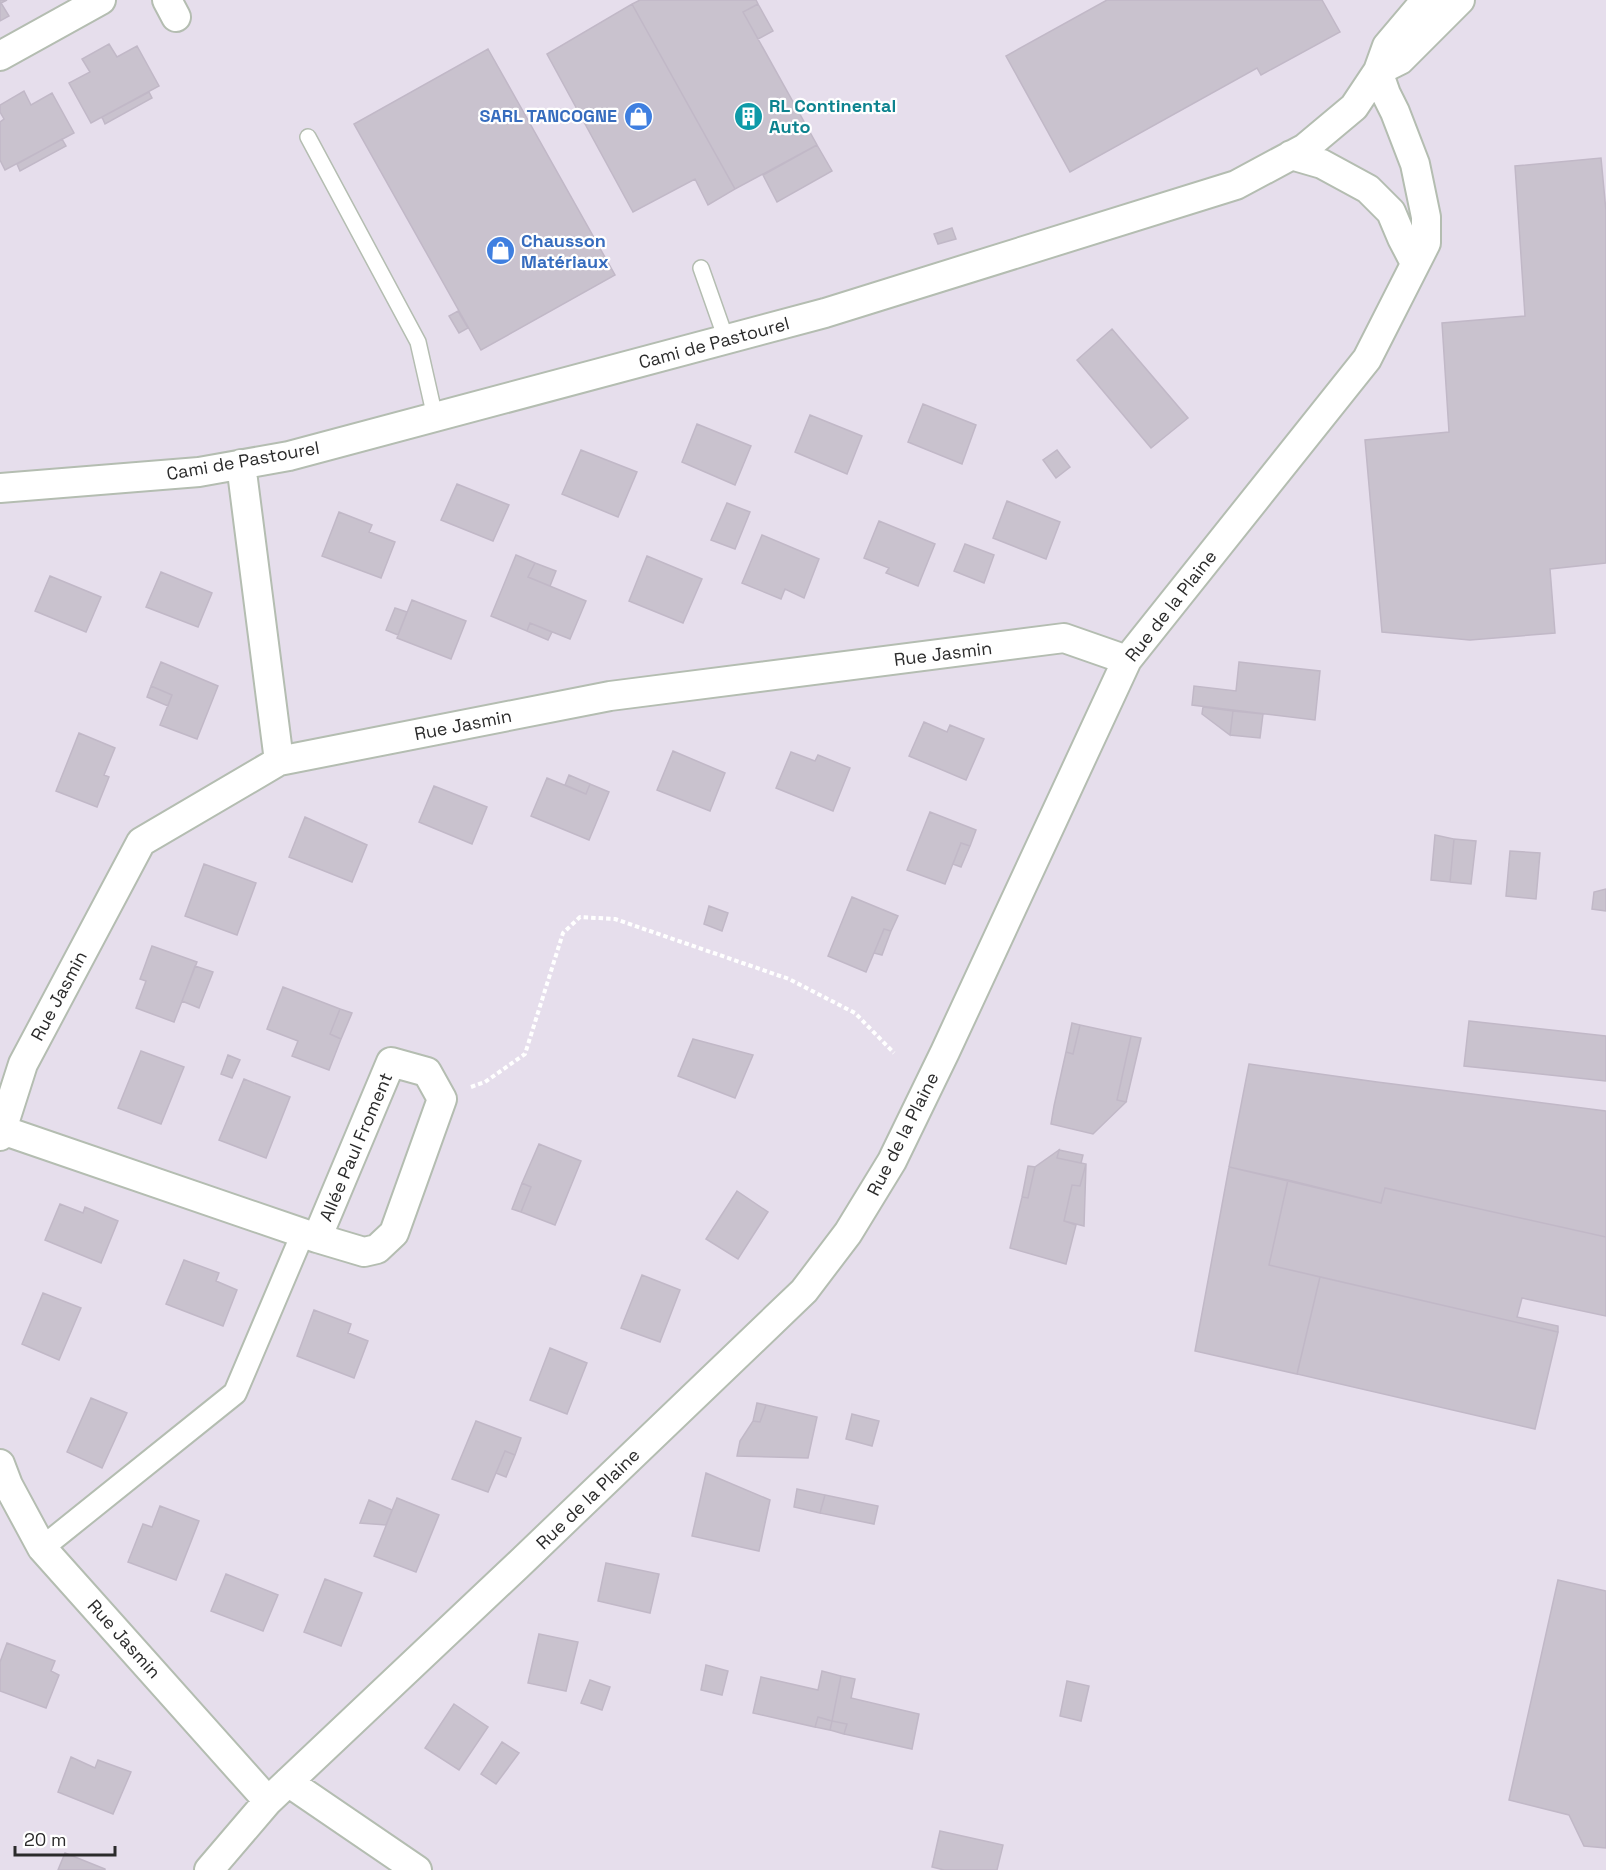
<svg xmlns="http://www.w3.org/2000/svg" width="1606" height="1870" font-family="'Space Grotesk',sans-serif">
	<rect width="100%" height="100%" fill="#e6deec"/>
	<path fill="#c9c2ce" stroke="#c1b8c7" stroke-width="1.5" d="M 0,0 L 7,0 L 1,3 L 9,16 L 0,21 Z
		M 640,0 L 756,0 L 758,4 L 743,12 L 817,145 L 735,189 L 632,4 Z
		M 1107,0 L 1322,0 L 1340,32 L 1261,75 L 1257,68 L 1070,172 L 1006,56 Z
		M 632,4 L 735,189 L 708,205 L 695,179 L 633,212 L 547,54 Z
		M 758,4 L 773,31 L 758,39 L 743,12 Z
		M 109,44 L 117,57 L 137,46 L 159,86 L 91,123 L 69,83 L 90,72 L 82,59 Z
		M 488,49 L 615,275 L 481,350 L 354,124 Z
		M 24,91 L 31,105 L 52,93 L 74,133 L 5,170 L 0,160 L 0,122 L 4,119 L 0,112 L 0,105 Z
		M 149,92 L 152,98 L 105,124 L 102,117 Z
		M 62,139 L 66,146 L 20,171 L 17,164 Z
		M 817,145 L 832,171 L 777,202 L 763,175 Z
		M 1601,158 L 1606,211 L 1606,563 L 1550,569 L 1555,633 L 1470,640 L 1382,632 L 1365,440 L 1449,432 L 1442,323 L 1525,316 L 1515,166 Z
		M 952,228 L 956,239 L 938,244 L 934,234 Z
		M 458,311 L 468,328 L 459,333 L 449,316 Z
		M 1112,329 L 1188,418 L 1151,448 L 1077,360 Z
		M 923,404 L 976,425 L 962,464 L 908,442 Z
		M 810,415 L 862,436 L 847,474 L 795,452 Z
		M 697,424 L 751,446 L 735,485 L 682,462 Z
		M 581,450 L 637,472 L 618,517 L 562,494 Z
		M 1057,450 L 1070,467 L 1056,478 L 1043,460 Z
		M 457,484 L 509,505 L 493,541 L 441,520 Z
		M 1007,501 L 1060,522 L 1046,559 L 993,538 Z
		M 727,503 L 750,512 L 735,549 L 711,540 Z
		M 339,512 L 372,525 L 369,532 L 395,542 L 381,578 L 322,556 Z
		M 879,521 L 935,544 L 918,586 L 886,573 L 889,568 L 864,558 Z
		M 762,535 L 819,559 L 804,598 L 785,589 L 781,599 L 742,583 Z
		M 965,544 L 994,555 L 984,583 L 954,571 Z
		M 516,555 L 535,563 L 528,577 L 586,601 L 570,639 L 530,623 L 527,631 L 491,616 Z
		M 647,556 L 702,579 L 683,623 L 629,601 Z
		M 535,563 L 556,571 L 550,586 L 528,577 Z
		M 161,572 L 212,593 L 198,627 L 146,607 Z
		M 50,576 L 101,597 L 86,632 L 35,611 Z
		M 412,600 L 466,621 L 451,659 L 397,638 Z
		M 395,608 L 407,612 L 398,635 L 386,630 Z
		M 530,623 L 552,632 L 548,640 L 527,631 Z
		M 161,662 L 218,686 L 197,739 L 160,725 L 172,695 L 151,686 Z
		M 1239,662 L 1320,671 L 1315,720 L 1192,705 L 1194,686 L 1236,691 Z
		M 151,686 L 172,695 L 168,706 L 147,697 Z
		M 1203,707 L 1233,711 L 1230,735 L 1202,714 Z
		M 1233,711 L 1263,714 L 1260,738 L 1230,735 Z
		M 924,722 L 947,732 L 950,725 L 984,739 L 966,780 L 909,756 Z
		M 79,733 L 115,748 L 104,775 L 109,777 L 97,807 L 56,791 Z
		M 673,751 L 725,773 L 710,811 L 657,790 Z
		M 791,752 L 815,761 L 818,755 L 850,768 L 833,811 L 776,788 Z
		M 569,775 L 590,784 L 586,794 L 565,785 Z
		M 547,778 L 586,794 L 590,784 L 609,792 L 589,840 L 531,816 Z
		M 434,786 L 487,807 L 472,844 L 419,822 Z
		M 930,812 L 976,830 L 970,846 L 961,843 L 945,884 L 907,870 Z
		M 305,817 L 367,845 L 352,882 L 289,857 Z
		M 1435,835 L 1454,839 L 1450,882 L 1431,880 Z
		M 1454,839 L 1476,841 L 1471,884 L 1450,882 Z
		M 961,843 L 970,846 L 961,867 L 953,864 Z
		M 1510,851 L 1540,853 L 1536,899 L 1506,896 Z
		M 204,864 L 256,883 L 237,935 L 185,916 Z
		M 1606,889 L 1606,911 L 1592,909 L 1594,892 Z
		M 852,897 L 898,916 L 891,931 L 884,929 L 866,972 L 828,956 Z
		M 709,906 L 728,913 L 722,931 L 704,924 Z
		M 884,929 L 891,931 L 882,955 L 874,953 Z
		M 152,946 L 197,962 L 174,1022 L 136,1008 L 146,981 L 140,979 Z
		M 195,966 L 213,972 L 199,1008 L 182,1001 Z
		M 283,987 L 340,1009 L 330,1034 L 341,1039 L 329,1070 L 292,1056 L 298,1041 L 267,1029 Z
		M 340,1009 L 352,1013 L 341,1039 L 330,1034 Z
		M 1469,1021 L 1606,1036 L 1606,1081 L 1464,1066 Z
		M 1072,1023 L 1080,1025 L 1073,1054 L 1066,1052 Z
		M 1080,1025 L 1131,1036 L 1117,1100 L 1126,1102 L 1093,1134 L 1051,1124 L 1054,1106 L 1066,1052 L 1073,1054 Z
		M 1131,1036 L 1141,1038 L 1126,1102 L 1117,1100 Z
		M 693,1039 L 753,1055 L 735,1098 L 678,1076 Z
		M 141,1051 L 184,1067 L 161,1124 L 118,1108 Z
		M 228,1055 L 240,1060 L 232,1078 L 221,1074 Z
		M 1249,1064 L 1377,1082 L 1606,1111 L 1606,1237 L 1385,1188 L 1381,1203 L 1229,1167 Z
		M 244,1079 L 290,1097 L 266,1158 L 219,1140 Z
		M 539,1144 L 581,1161 L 555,1225 L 521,1212 L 531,1187 L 522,1183 Z
		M 1059,1150 L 1057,1158 L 1086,1164 L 1080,1186 L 1072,1185 L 1064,1221 L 1076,1225 L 1066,1264 L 1010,1248 L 1022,1197 L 1028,1198 L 1035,1167 Z
		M 1059,1150 L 1083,1155 L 1081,1163 L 1057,1158 Z
		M 1086,1164 L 1084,1226 L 1064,1221 L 1072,1185 L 1080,1186 Z
		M 1028,1166 L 1035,1167 L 1028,1198 L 1022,1197 Z
		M 1229,1167 L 1288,1180 L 1269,1265 L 1320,1277 L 1297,1374 L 1195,1351 Z
		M 1288,1180 L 1381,1203 L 1385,1188 L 1606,1237 L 1606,1316 L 1522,1298 L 1517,1317 L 1558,1326 L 1558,1332 L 1269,1265 Z
		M 522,1183 L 531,1187 L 521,1212 L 512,1209 Z
		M 737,1191 L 768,1212 L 738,1259 L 706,1239 Z
		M 60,1204 L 83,1213 L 85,1207 L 118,1221 L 101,1263 L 45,1240 Z
		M 184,1260 L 219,1273 L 216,1281 L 237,1290 L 223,1326 L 166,1304 Z
		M 642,1275 L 680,1290 L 660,1342 L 621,1328 Z
		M 1320,1277 L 1558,1332 L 1535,1429 L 1297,1374 Z
		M 43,1293 L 81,1308 L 59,1360 L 22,1344 Z
		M 314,1310 L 351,1324 L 348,1333 L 368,1341 L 354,1378 L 297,1356 Z
		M 550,1348 L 587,1363 L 567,1414 L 530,1400 Z
		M 91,1398 L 127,1413 L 102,1468 L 67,1452 Z
		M 757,1403 L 766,1405 L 760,1422 L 753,1421 Z
		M 766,1405 L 817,1417 L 808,1458 L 737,1456 L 740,1441 L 753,1421 L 760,1422 Z
		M 852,1414 L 879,1421 L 872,1446 L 846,1439 Z
		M 476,1421 L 521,1438 L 515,1455 L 505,1451 L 488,1492 L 452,1479 Z
		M 505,1451 L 515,1455 L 506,1477 L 496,1473 Z
		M 706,1473 L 770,1500 L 759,1551 L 692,1536 Z
		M 797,1489 L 825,1495 L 820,1513 L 794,1507 Z
		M 825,1495 L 878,1506 L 874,1524 L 820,1513 Z
		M 397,1498 L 439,1515 L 416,1572 L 374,1556 Z
		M 369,1500 L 392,1510 L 386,1525 L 360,1523 Z
		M 160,1506 L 199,1521 L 176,1580 L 128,1562 L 143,1524 L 152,1527 Z
		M 606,1563 L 659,1574 L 650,1613 L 598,1601 Z
		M 226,1574 L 278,1595 L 263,1631 L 211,1611 Z
		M 325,1579 L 362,1593 L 341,1646 L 304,1632 Z
		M 1558,1580 L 1606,1591 L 1606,1848 L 1584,1846 L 1569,1815 L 1509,1800 Z
		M 539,1634 L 578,1642 L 566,1691 L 528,1683 Z
		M 7,1643 L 55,1661 L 51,1671 L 59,1675 L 46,1708 L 0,1691 L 0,1662 Z
		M 706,1665 L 728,1671 L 722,1695 L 701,1690 Z
		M 822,1671 L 841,1676 L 832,1721 L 818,1717 L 815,1727 L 753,1713 L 761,1677 L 818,1690 Z
		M 841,1676 L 855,1679 L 851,1698 L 919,1714 L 912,1749 L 844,1734 L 847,1724 L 832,1721 Z
		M 590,1680 L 610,1687 L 602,1710 L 581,1703 Z
		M 1067,1681 L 1089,1686 L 1081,1721 L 1060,1716 Z
		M 454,1704 L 488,1727 L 459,1770 L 425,1748 Z
		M 818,1717 L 832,1721 L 830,1730 L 815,1727 Z
		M 832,1721 L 847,1724 L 844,1734 L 830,1730 Z
		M 502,1742 L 519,1753 L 496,1784 L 481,1774 Z
		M 71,1757 L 95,1768 L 98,1760 L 131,1772 L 113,1814 L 58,1792 Z
		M 940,1831 L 1003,1845 L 997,1870 L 944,1870 L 932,1867 Z
		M 65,1853 L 105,1869 L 105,1870 L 58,1870 Z"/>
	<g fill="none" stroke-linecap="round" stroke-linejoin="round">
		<defs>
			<path id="service" d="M 308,137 L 418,342 L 435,417
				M 701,268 L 726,339"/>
			<path id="pedestrian" d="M 42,1548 L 235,1393 L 303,1233"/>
			<path id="minor" d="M 167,0 L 176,17
				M 0,56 L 101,0
				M 1386,67 L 1400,60 L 1460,0
				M 1291,155 L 1322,164 L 1368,189 L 1391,212 L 1402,238 L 1415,263
				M 241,464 L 279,761
				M 0,488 L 199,472 L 289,456 L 825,313 L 1236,185 L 1305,148 L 1354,107 L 1378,71 L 1387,46 L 1426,0
				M 2,1130 L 317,1238 L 364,1252 L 377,1249 L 394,1233 L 442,1099 L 427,1072 L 391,1062 L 317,1238
				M 0,1136 L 23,1064 L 141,842 L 279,761 L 610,696 L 1064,638 L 1127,660
				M 0,1464 L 8,1485 L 42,1548 L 268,1801
				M 288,1782 L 417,1870
				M 209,1870 L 268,1801 L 517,1566 L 804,1291 L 848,1233 L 892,1161 L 945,1052 L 1127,660 L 1367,359 L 1426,243 L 1426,217 L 1415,164 L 1395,112 L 1386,94 L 1378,71"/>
		</defs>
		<use href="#service" stroke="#b4bdb1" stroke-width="18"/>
		<use href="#pedestrian" stroke="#b4bdb1" stroke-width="26"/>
		<use href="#minor" stroke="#b4bdb1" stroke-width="32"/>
		<path stroke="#fff" stroke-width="4" stroke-dasharray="4.5 3" stroke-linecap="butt" d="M 471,1087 L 485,1082 L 525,1054 L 563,933 L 580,917 L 615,919 L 789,979 L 855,1013 L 894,1053"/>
		<use href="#service" stroke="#fff" stroke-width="15"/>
		<use href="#pedestrian" stroke="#fff" stroke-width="22"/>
		<use href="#minor" stroke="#fff" stroke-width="28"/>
	</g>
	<defs>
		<symbol id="shop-disc" viewBox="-11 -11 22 22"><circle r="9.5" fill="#3f7fe0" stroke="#fff"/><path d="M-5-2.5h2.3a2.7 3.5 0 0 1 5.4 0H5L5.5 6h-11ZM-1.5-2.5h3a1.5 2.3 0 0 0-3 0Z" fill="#fff"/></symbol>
		<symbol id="building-disc" viewBox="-11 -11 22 22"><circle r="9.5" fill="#0f9aa8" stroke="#fff"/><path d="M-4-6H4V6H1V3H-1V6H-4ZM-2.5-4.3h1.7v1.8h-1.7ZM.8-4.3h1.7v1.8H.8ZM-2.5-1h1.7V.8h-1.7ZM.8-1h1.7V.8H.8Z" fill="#fff"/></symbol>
	</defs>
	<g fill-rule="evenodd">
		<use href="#shop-disc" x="622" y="100" width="33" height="33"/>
		<use href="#building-disc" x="732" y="100" width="33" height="33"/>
		<use href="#shop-disc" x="484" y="234" width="33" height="33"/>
	</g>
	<g text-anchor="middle" stroke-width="4.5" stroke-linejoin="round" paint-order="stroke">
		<g font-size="18" font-weight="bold" fill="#0d838f" stroke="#fff" text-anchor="start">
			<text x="769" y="112">RL Continental<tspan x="769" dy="21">Auto</tspan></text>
		</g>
		<g font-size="18" font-weight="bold" fill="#366cbe" stroke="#fff" text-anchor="end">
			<text x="617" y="122">SARL TANCOGNE</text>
			<text x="521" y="247" text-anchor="start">Chausson<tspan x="521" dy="21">Matériaux</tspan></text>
		</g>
		<g font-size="18" fill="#2b2b2b" stroke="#fff">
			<text transform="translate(714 343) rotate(-15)" y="6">Cami de Pastourel</text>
			<text transform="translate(243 461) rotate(-10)" y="6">Cami de Pastourel</text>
			<text transform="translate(1171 606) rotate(-52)" y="6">Rue de la Plaine</text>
			<text transform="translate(943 654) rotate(-7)" y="6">Rue Jasmin</text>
			<text transform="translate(463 725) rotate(-11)" y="6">Rue Jasmin</text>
			<text transform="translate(59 996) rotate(-62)" y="6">Rue Jasmin</text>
			<text transform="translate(903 1134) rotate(-63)" y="6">Rue de la Plaine</text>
			<text transform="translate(356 1147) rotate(-67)" y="6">Allée Paul Froment</text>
			<text transform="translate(588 1499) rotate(-44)" y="6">Rue de la Plaine</text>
			<text transform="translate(124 1639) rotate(48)" y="6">Rue Jasmin</text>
		</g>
	</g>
	<path d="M15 1846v9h100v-9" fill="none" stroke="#2b2b2b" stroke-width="3"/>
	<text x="24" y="1846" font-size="18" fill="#2b2b2b" stroke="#ffffff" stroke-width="4.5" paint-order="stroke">20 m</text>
</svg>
